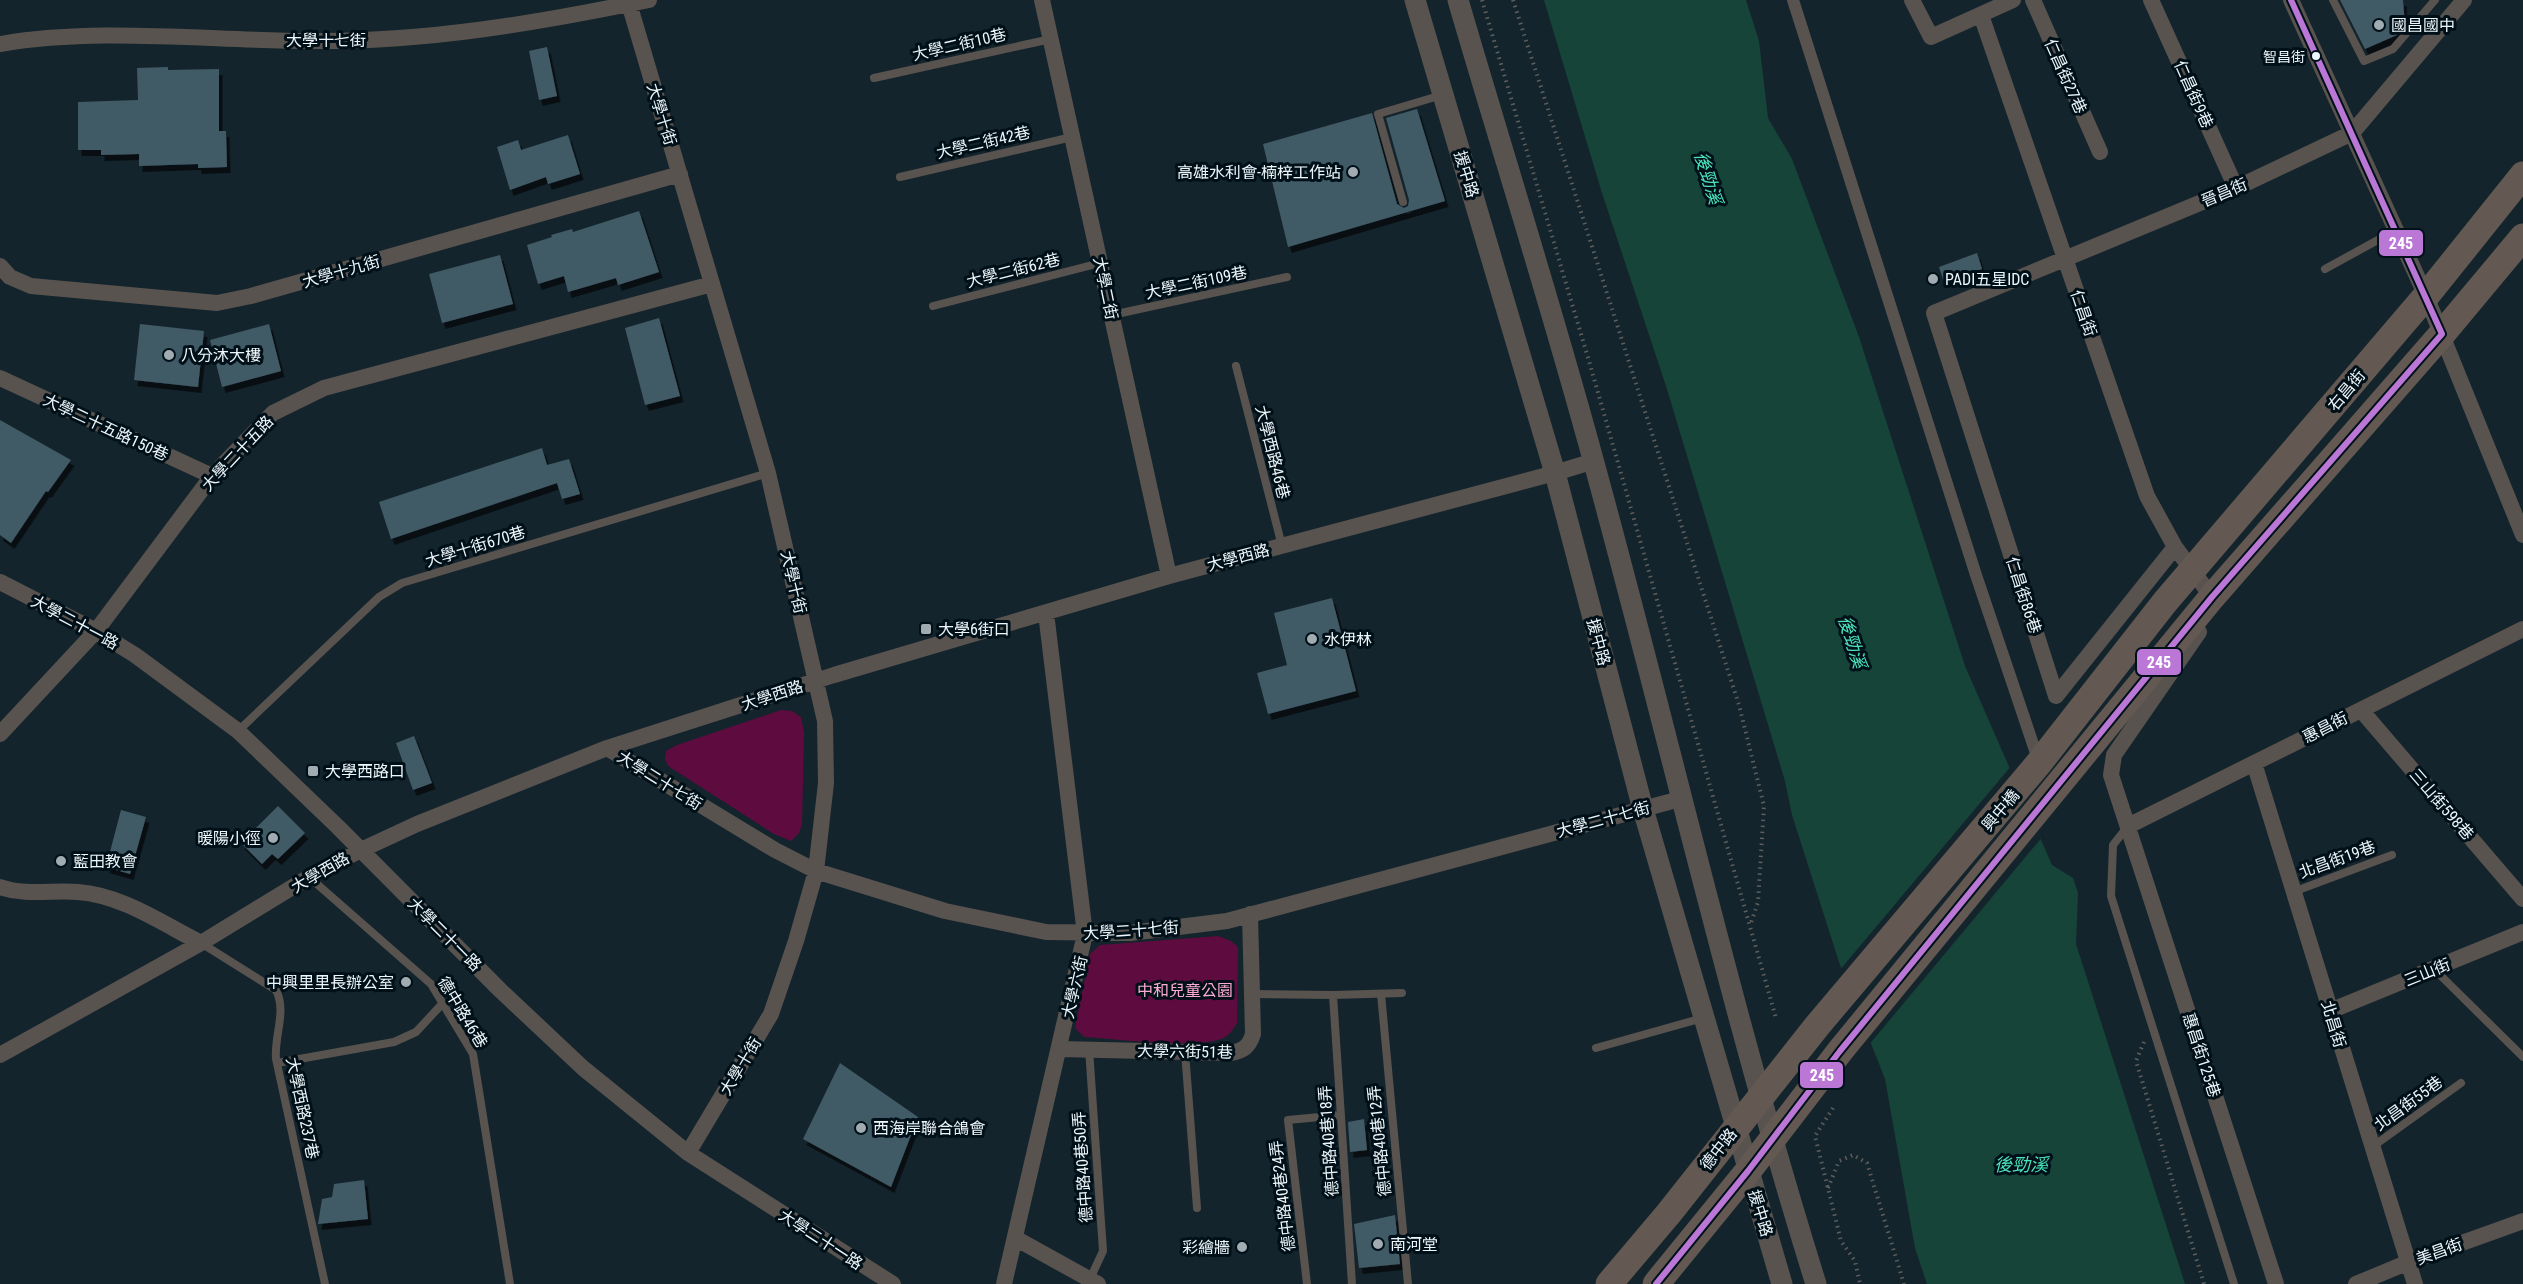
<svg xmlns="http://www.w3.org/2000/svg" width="2523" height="1284" font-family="'Roboto Condensed','Noto Sans TC',sans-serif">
	<defs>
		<filter id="shadow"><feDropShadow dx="3.5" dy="6" stdDeviation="0" flood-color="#0009"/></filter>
	</defs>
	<rect width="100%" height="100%" fill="#14242c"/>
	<path fill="#5e0b3f" d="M 781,710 L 792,711 L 801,717 L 804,733 L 802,824 L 799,833 L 791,841 L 774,834 L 668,766 L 665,759 L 666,751 L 677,745 Z
		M 1218,936 L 1231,941 L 1238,947 L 1237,1023 C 1233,1030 1229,1036 1221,1039 C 1194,1049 1116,1039 1084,1037 L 1075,1028 L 1090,954 L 1100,945 Z"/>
	<path fill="#164438" d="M 1544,0 L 1746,0 L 1759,41 L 1768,118 L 1792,159 L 1859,337 L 1965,666 L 2052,865 L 2073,878 L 2078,893 L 2076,944 L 2185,1284 L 1927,1284 L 1915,1248 L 1885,1079 L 1840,965 L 1792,815 L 1785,781 L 1666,386 L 1602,193 Z"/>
	<path fill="#14242c" d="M 2012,765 L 2043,836 L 1868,1046 L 1839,971 Z"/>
	<path fill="#415a66" filter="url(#shadow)" d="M 2340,0 L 2403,0 L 2405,25 L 2397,35 L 2365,49 Z
		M 547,47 L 557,96 L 539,100 L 529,51 Z
		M 168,67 L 168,70 L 219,69 L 219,131 L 226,131 L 227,167 L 198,168 L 198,164 L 139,166 L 139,154 L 101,155 L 101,150 L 78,150 L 78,102 L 138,100 L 137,68 Z
		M 1417,109 L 1445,201 L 1288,247 L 1263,144 L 1372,113 L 1397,204 L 1404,208 L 1408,206 L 1409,200 L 1386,118 Z
		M 568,135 L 580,174 L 548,184 L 546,177 L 510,190 L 497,147 L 518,140 L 521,150 Z
		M 639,211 L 659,272 L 618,285 L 616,278 L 568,292 L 564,276 L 538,284 L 527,245 L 552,237 L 551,235 L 572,229 L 573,232 Z
		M 1977,253 L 1982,269 L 1944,282 L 1939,267 Z
		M 500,255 L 513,304 L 442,323 L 429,274 Z
		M 659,318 L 680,396 L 645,405 L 625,328 Z
		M 140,324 L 204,331 L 198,387 L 134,380 Z
		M 269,324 L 281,371 L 222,387 L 210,340 Z
		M 0,420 L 71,460 L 48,492 L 46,491 L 11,543 L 0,535 Z
		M 542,448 L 547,465 L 569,459 L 580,494 L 562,499 L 557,483 L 391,539 L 379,502 Z
		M 1332,598 L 1356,691 L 1268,714 L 1257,673 L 1287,665 L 1274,613 Z
		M 414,736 L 432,783 L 413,790 L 396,743 Z
		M 278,806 L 305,833 L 278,859 L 272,854 L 262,864 L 241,843 Z
		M 121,810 L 146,817 L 130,874 L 106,867 Z
		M 840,1063 L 918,1117 L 891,1187 L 803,1139 Z
		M 1364,1119 L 1367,1150 L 1350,1152 L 1348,1122 Z
		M 364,1180 L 368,1219 L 318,1224 L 322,1199 L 332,1197 L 334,1184 Z
		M 1395,1215 L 1400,1264 L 1359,1268 L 1354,1224 Z"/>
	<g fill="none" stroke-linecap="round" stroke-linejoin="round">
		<path stroke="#5e5e5d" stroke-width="4" stroke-dasharray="1.5 4.5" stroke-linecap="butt" d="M 1482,0 L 1589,361 L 1776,1018
			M 1513,0 L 1739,705 L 1764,806 L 1758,902 L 1751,923
			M 2144,1042 L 2136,1061 L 2204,1284
			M 1833,1108 L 1815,1136 L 1841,1241 L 1855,1261 L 1860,1284
			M 1828,1188 L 1839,1161 L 1853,1155 L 1867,1163 L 1904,1284"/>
		<path stroke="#58534f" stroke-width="8" d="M 2333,0 L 2364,61 L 2393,49 L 2435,0
			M 874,78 L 1051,39
			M 900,177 L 1072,137
			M 1403,202 L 1378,114 L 1442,95
			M 2325,269 L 2396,230
			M 933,306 L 1100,263
			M 1112,315 L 1287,277
			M 1236,366 L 1282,546
			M 238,731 L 379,597 L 402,583 L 768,473
			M 2128,826 L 2113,845 L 2111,896 L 2234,1284
			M 309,877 L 431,984 L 473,1054 L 510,1284
			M 2293,892 L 2392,855
			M 201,943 L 276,990 C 287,1012 274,1035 276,1059 L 325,1284
			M 2434,969 L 2523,1057
			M 1252,994 L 1333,995 L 1402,993
			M 1381,994 L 1408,1284
			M 1333,995 L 1352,1284
			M 1596,1048 L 1703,1018
			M 1089,1049 L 1103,1251 L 1090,1279
			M 1185,1052 L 1197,1208
			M 277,1063 L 394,1042 L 416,1032 L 443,1003
			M 2372,1147 L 2461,1083
			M 1307,1284 L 1288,1120 L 1341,1115"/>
		<path stroke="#58534f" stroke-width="12" d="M 1793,0 L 1976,575 L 2039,762"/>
		<path stroke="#58534f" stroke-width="16" d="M 628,0 L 768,473 L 825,721 L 826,783 L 816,871 L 796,941 L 771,1014 L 688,1153
			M 1042,0 L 1169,576
			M 1912,0 L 1931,37 L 2013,0
			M 2033,0 L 2100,152
			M 2151,0 L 2236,188
			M 2291,0 L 2426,296 L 2523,535
			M 1981,15 L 2147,496 L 2175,547 L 2212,597 L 2210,606
			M 0,44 C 100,27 211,41 312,41 C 426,42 538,23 649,0
			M 0,266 L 10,277 L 31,286 L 217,303 L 251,296 L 680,174
			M 0,378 L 212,476
			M 2175,547 L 2056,696 L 1934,313 L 2236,188 L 2352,133 L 2464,0
			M 0,582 L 96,631 L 135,655 L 238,731 L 338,827 L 500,990 L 583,1068 L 688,1153 L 893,1284
			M 2199,632 L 2114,755 L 2111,775 L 2276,1284
			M 2361,710 L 2523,899
			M 0,734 L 96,631 L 212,476 L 273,413 L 324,388 L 712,284
			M 607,748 L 775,850 L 816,871 L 945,911 L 1046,932 L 1130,933 L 1227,921 L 1680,799
			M 2254,763 L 2415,1284
			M 2128,826 L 2523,629
			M 0,887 C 26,896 51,890 78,892 C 122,895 163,924 201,943
			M 2330,1011 L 2523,932
			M 1060,1049 L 1230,1053 C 1243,1051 1249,1047 1253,1034 L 1250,914
			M 0,1055 L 201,943 L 309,877 L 361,850 L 417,824 L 607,748 L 834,675 L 1169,576 L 1555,473 L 1594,461
			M 1015,1238 L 1098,1284
			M 1004,1284 L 1085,934 L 1046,613
			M 2356,1284 L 2409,1262 L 2523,1221"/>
		<path stroke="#58534f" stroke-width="21" d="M 1415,0 L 1555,473 L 1643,809 L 1782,1284
			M 1458,0 C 1503,154 1552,308 1594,463 C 1669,736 1731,1013 1816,1284"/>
		<path stroke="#635952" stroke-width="27" d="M 1609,1284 L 1669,1213 L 1817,1026 L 2039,763 L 2165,602 L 2426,296 L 2523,175
			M 1656,1284 L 1748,1171 L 1840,1051 L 2212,597 L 2442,334 L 2523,237"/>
		<defs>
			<path id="bus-1" d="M 1656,1284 L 1748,1171 L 1840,1051 L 2212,597 L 2442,334 L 2291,0"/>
		</defs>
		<use href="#bus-1" stroke="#001019" stroke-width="10"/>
		<use href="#bus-1" stroke="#ba77d6" stroke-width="6"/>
	</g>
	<g fill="#a1acb2" stroke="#001019" stroke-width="2">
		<circle cx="2379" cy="25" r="6"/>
		<circle cx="1353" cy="172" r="6"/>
		<circle cx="1933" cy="279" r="6"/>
		<circle cx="169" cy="355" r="6"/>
		<rect x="920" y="623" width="12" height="12" rx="3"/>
		<circle cx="1312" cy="639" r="6"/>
		<rect x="307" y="765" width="12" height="12" rx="3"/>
		<circle cx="273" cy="838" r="6"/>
		<circle cx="61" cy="861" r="6"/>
		<circle cx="406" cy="982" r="6"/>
		<circle cx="861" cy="1128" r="6"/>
		<circle cx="1378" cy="1244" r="6"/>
		<circle cx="1242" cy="1247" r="6"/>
	</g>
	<circle fill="#edf6fa" stroke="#001019" stroke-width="2" cx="2316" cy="56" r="5"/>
	<g text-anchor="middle" stroke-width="6" stroke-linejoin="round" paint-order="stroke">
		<g font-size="14" fill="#edf6fa" stroke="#001019" text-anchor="end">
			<text x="2305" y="62">智昌街</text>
		</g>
		<g font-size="16" fill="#edf6fa" stroke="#001019" text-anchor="start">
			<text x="2391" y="31">國昌國中</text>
			<text x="1341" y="178" text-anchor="end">高雄水利會-楠梓工作站</text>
			<text x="1945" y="285">PADI五星IDC</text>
			<text x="181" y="361">八分沐大樓</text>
			<text x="938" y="635">大學6街口</text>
			<text x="1324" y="645">水伊林</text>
			<text x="325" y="777">大學西路口</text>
			<text x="261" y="844" text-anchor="end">暖陽小徑</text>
			<text x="73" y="867">藍田教會</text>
			<text x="394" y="988" text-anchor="end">中興里里長辦公室</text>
			<text x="873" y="1134">西海岸聯合鴿會</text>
			<text x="1390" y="1250">南河堂</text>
			<text x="1230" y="1253" text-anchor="end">彩繪牆</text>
		</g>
		<g font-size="16" fill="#edf6fa" stroke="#001019">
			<text x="326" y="46">大學十七街</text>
			<text transform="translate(959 44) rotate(-13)" y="6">大學二街10巷</text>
			<text transform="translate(2066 76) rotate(66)" y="6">仁昌街27巷</text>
			<text transform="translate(2194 94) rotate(66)" y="6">仁昌街9巷</text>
			<text transform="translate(662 114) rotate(73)" y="6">大學十街</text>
			<text transform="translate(983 142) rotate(-13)" y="6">大學二街42巷</text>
			<text transform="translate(1467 174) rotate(73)" y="6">援中路</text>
			<text transform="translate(2224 192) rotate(-23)" y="6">晉昌街</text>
			<text transform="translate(1013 270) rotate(-14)" y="6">大學二街62巷</text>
			<text transform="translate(341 271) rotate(-16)" y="6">大學十九街</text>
			<text transform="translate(1196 282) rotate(-12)" y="6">大學二街109巷</text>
			<text transform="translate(1106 288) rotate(78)" y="6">大學二街</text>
			<text transform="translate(2084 313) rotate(71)" y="6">仁昌街</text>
			<text transform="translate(2346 390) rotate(-50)" y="6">右昌街</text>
			<text transform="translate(106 427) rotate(25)" y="6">大學二十五路150巷</text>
			<text transform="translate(1273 452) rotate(76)" y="6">大學西路46巷</text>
			<text transform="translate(237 453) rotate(-47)" y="6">大學二十五路</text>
			<text transform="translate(475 546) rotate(-17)" y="6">大學十街670巷</text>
			<text transform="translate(1238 557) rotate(-15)" y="6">大學西路</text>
			<text transform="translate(794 582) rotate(77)" y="6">大學十街</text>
			<text transform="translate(2024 595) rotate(72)" y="6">仁昌街86巷</text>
			<text transform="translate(75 622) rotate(28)" y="6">大學二十一路</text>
			<text transform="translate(1599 642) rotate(75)" y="6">援中路</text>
			<text transform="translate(772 695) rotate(-18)" y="6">大學西路</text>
			<text transform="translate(2325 727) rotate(-27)" y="6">惠昌街</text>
			<text transform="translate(660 780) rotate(32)" y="6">大學二十七街</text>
			<text transform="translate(2442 804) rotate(49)" y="6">三山街598巷</text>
			<text transform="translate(2000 810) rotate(-50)" y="6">興中橋</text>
			<text transform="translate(1603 819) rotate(-15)" y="6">大學二十七街</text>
			<text transform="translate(2337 859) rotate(-20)" y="6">北昌街19巷</text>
			<text transform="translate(320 872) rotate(-30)" y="6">大學西路</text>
			<text transform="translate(1131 930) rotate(-4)" y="6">大學二十七街</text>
			<text transform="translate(445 934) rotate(45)" y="6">大學二十一路</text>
			<text transform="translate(2427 972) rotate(-22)" y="6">三山街</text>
			<text transform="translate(1074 987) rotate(-77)" y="6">大學六街</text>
			<text transform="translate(463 1012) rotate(59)" y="6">德中路46巷</text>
			<text transform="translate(2334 1024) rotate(73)" y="6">北昌街</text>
			<text transform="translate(1185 1051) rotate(1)" y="6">大學六街51巷</text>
			<text transform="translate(2202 1055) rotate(72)" y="6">惠昌街125巷</text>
			<text transform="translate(740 1066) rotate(-59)" y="6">大學十街</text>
			<text transform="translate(2408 1103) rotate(-36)" y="6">北昌街55巷</text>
			<text transform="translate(303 1108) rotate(78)" y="6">大學西路237巷</text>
			<text transform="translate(1328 1141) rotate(-94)" y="6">德中路40巷18弄</text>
			<text transform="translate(1379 1141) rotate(-96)" y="6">德中路40巷12弄</text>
			<text transform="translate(1718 1149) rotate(-52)" y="6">德中路</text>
			<text transform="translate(1082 1167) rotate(-94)" y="6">德中路40巷50弄</text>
			<text transform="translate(1282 1196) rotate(-97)" y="6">德中路40巷24弄</text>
			<text transform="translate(1761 1213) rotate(73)" y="6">援中路</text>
			<text transform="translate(821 1239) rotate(33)" y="6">大學二十一路</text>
			<text transform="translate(2439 1251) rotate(-20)" y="6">美昌街</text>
		</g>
		<g font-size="16" fill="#fbaace" stroke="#001019">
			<text x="1185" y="996">中和兒童公園</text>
		</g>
		<g font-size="18" font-style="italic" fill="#4be3bb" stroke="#001019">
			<text transform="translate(1708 178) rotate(73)" y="6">後勁溪</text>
			<text transform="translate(1852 642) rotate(73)" y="6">後勁溪</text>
			<text x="2021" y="1171">後勁溪</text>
		</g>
	</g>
	<g stroke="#001019" stroke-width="2">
		<rect x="2378" y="229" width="46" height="28" rx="6" fill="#ba77d6"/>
		<rect x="2136" y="648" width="46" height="28" rx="6" fill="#ba77d6"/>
		<rect x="1799" y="1061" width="45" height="28" rx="6" fill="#ba77d6"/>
	</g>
	<g font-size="16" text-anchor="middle" font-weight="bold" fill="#fff">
		<text x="2401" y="249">245</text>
		<text x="2159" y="668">245</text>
		<text x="1822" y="1081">245</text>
	</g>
</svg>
